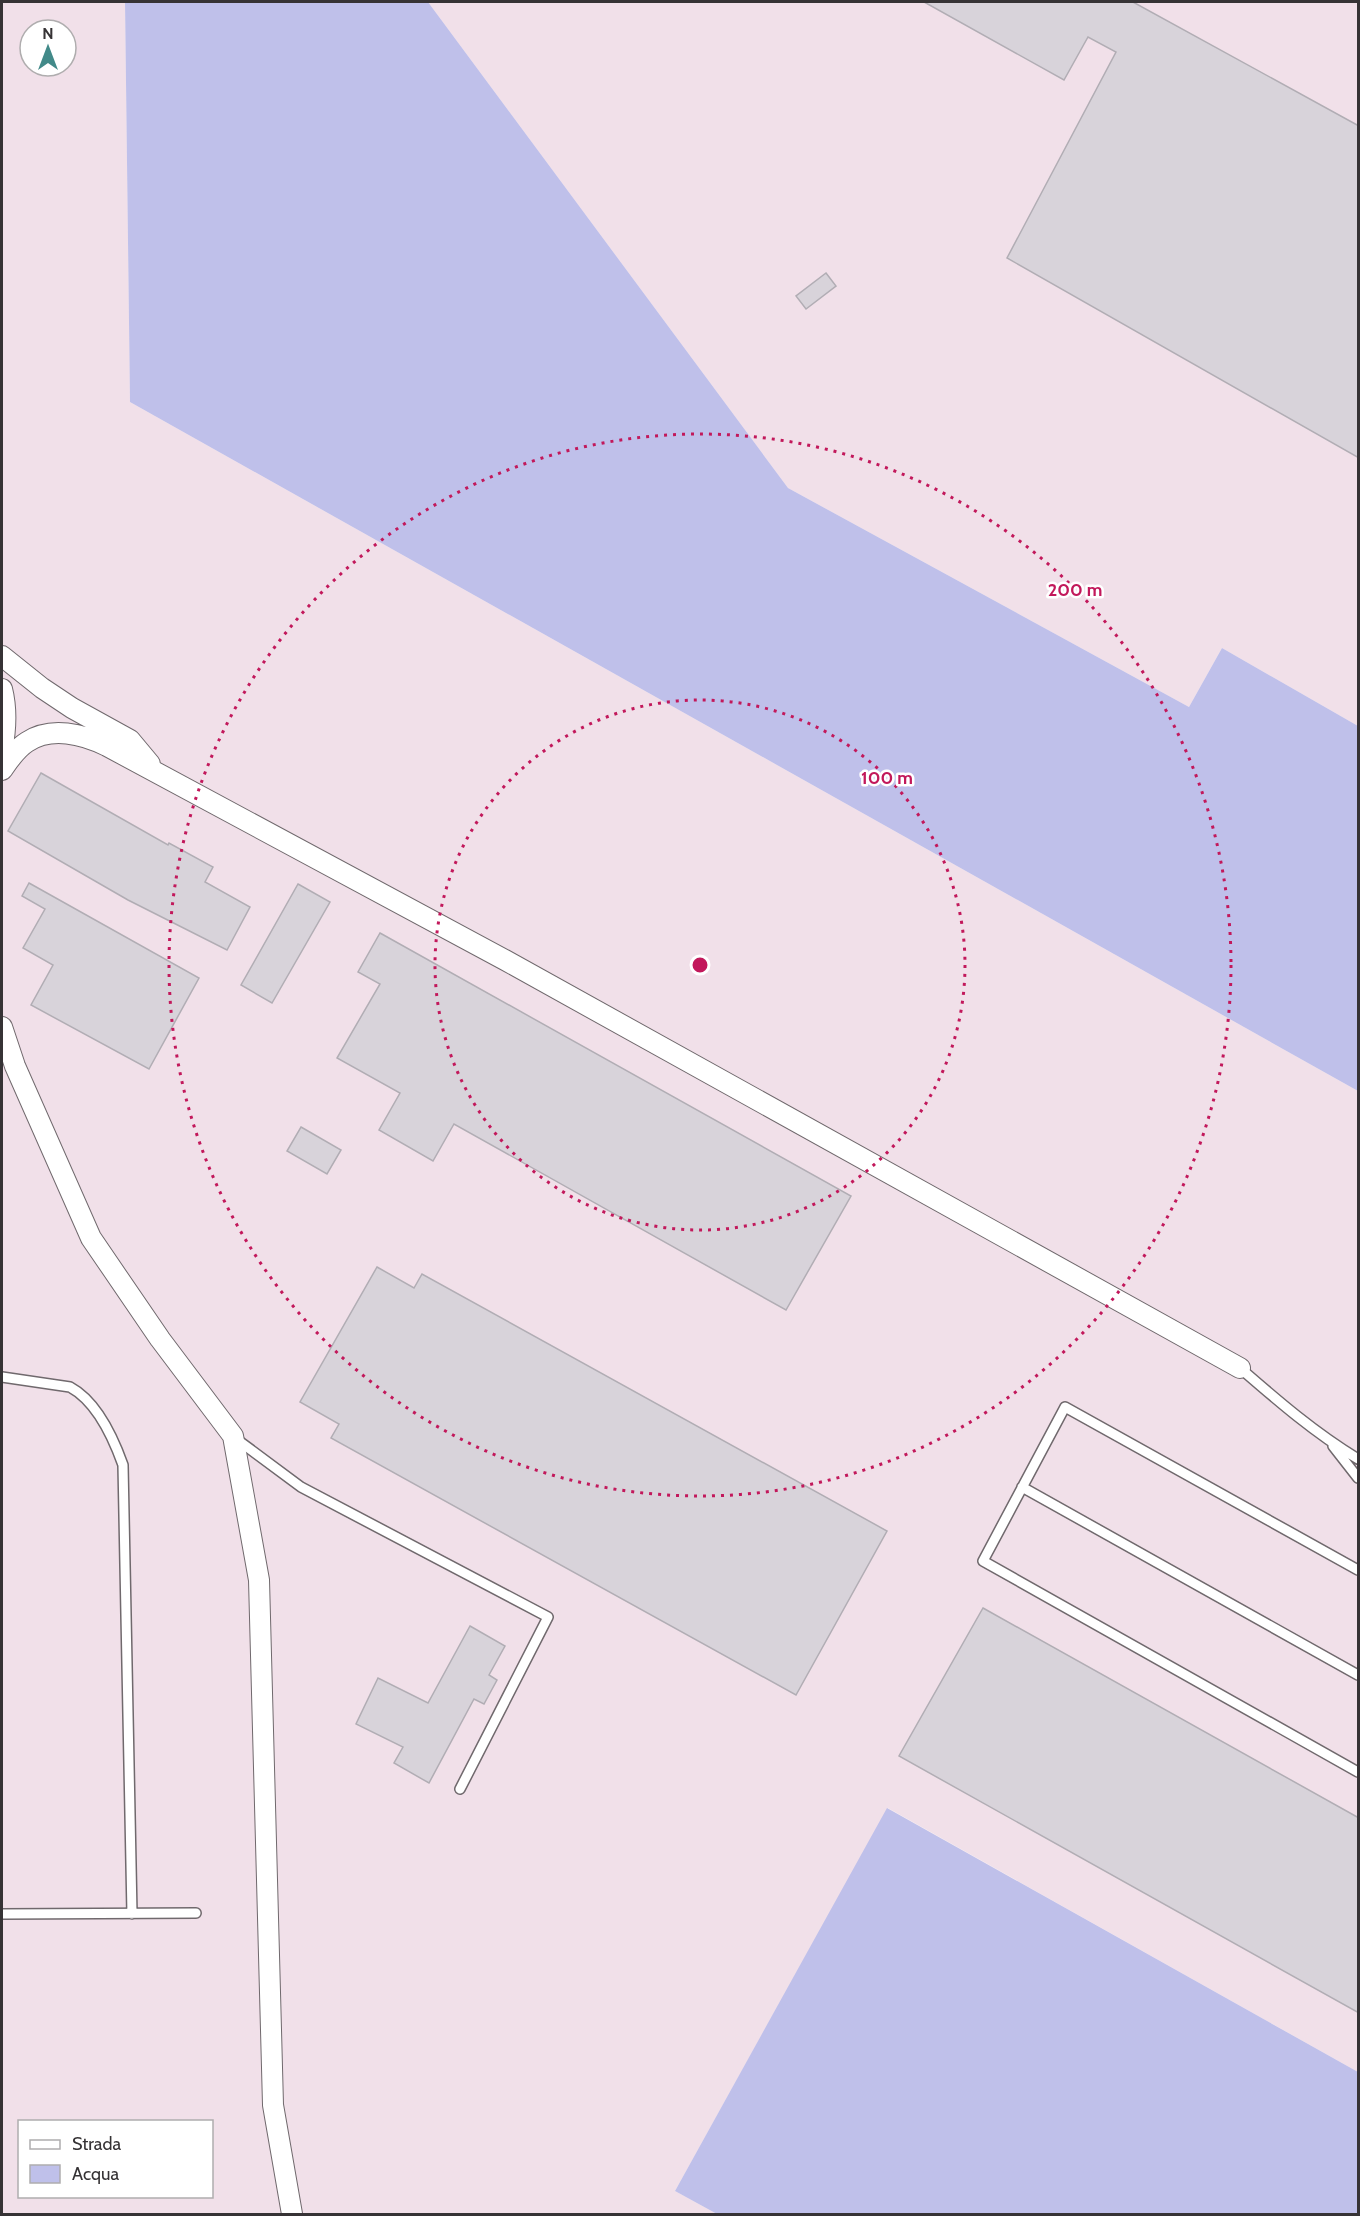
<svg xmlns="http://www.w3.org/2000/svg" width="1360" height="2216" font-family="Cabin,sans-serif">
	<rect width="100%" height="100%" fill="#f8eff3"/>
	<path fill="#f1e0e9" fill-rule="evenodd" d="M 2,2 L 125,2 L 130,402 L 1358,1091 L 1358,2072 L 888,1808 L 675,2191 L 717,2214 L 2,2214 ZM 30,30 L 66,30 L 66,66 L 30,66 ZM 20,2122 L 212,2122 L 212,2196 L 20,2196 Z
		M 428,2 L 1358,2 L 1358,726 L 1222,648 L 1189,707 L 788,488 Z"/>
	<path fill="#bfc0ea" d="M 125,2 L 428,2 L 788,488 L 1189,707 L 1222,648 L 1358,726 L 1358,1091 L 130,402 Z
		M 887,1808 L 1358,2072 L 1358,2214 L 717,2214 L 675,2191 Z"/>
	<path fill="#d8d3da" stroke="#b1adb4" stroke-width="1.5" d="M 924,2 L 1133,2 L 1359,126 L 1359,458 L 1007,258 L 1116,52 L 1088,37 L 1064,80 Z
		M 826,273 L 836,286 L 806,309 L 796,296 Z
		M 41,773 L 168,845 L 169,843 L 213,867 L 205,882 L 250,907 L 227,950 L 128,900 L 8,831 Z
		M 29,883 L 199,978 L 149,1069 L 31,1005 L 53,965 L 23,948 L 45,909 L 22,896 Z
		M 298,884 L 330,902 L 272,1003 L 241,985 Z
		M 380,933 L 851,1196 L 786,1310 L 454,1124 L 433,1161 L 379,1130 L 400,1093 L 337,1058 L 380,984 L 358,972 Z
		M 301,1127 L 341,1150 L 327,1174 L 287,1151 Z
		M 377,1267 L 414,1288 L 422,1274 L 887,1531 L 796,1695 L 331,1438 L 339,1424 L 300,1402 Z
		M 983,1608 L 1359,1818 L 1359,2013 L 899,1756 Z
		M 470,1626 L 505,1646 L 489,1675 L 497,1680 L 484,1704 L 474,1699 L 429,1783 L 394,1763 L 403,1747 L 356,1724 L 378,1678 L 428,1703 Z"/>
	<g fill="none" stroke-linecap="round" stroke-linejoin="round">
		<defs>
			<path id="service" d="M 1240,1368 C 1278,1401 1315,1433 1358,1459
				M 2,1377 L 70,1387 C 96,1401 113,1437 123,1465 L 132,1914
				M 235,1438 L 301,1487 L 548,1617 L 460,1789
				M 1333,1446 L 1358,1478
				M 1022,1487 L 1358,1675
				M 1358,1570 L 1065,1407 L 983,1561 L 1358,1772
				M 2,1914 L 196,1913"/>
			<path id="minor" d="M 2,656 L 42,688 L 72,708 L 130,740 L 150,764
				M 2,689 C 7,709 6,730 2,750
				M 2,770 C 9,760 16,749 27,742 C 51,726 83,734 107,746 L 505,960 L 1240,1368
				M 2,1027 L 15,1066 L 91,1238 L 160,1339 L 233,1436 L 259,1580 L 273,2105 L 292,2214"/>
		</defs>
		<use href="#service" stroke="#70696d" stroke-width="12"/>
		<use href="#minor" stroke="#70696d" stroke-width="22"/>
		<use href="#service" stroke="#fff" stroke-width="9"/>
		<use href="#minor" stroke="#fff" stroke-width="20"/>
	</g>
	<g fill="none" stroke="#c2185b" stroke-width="3" stroke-dasharray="3 6">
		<circle cx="700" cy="965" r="265"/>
		<circle cx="700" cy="965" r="531"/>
	</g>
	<circle cx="700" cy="965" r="9" fill="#c2185b" stroke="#fff" stroke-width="3"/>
	<g font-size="18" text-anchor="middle" font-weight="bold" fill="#c2185b" stroke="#fff" stroke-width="5" stroke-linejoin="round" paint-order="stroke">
		<text x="1075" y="596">200 m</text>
		<text x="887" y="784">100 m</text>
	</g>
	<rect width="1360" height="2216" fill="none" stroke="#363335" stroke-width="6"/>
	<rect x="18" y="2120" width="195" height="78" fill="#ffffff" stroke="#afadae" stroke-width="1.5"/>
	<rect x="30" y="2140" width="30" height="9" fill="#ffffff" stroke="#afadae" stroke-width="1.5"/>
	<text x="72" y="2150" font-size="18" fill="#363335">Strada</text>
	<rect x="30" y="2165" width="30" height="18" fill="#bfc0ea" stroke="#afadae" stroke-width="1.5"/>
	<text x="72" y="2180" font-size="18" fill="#363335">Acqua</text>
	<g transform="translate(48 48)"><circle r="28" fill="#ffffff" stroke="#afadae" stroke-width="1.5"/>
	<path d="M0-4.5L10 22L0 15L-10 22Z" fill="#428a89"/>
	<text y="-9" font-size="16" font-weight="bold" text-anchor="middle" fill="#363335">N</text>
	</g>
</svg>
